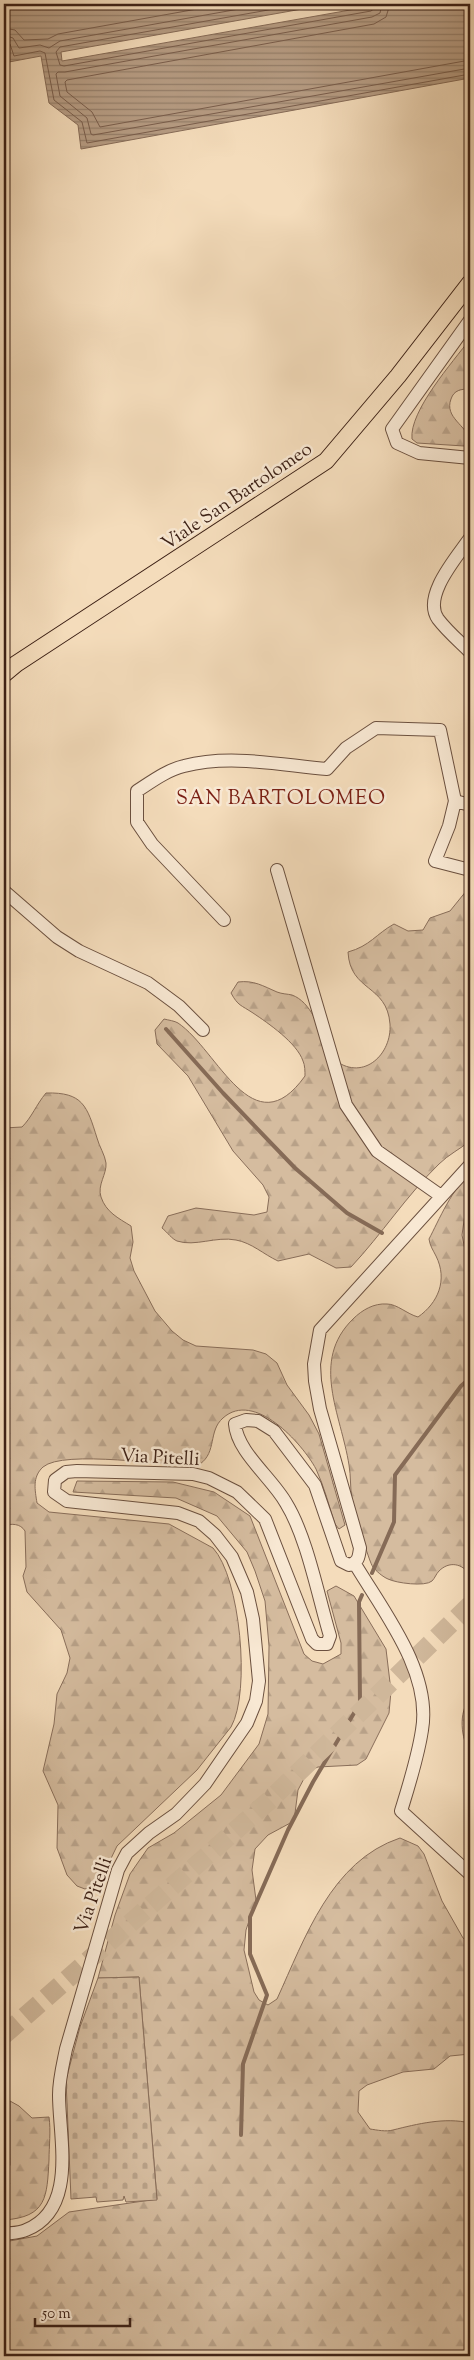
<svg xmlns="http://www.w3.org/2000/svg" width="474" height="2360" font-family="'Sorts Mill Goudy',serif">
	<defs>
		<pattern id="forest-firs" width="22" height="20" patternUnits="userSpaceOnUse" patternTransform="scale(1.25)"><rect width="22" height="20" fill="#d5bc9f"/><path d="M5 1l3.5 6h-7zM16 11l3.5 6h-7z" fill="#b8a188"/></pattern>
		<pattern id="cemetery-stones" width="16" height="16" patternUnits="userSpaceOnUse" patternTransform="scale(1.25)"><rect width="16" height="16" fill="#d5bc9f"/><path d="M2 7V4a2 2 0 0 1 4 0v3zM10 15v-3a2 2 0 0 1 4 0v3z" fill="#b8a188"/></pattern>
		<pattern id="water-rules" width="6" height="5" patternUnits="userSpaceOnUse" patternTransform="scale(1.25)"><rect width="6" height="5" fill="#b69c83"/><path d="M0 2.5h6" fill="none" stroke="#957f6a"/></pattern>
	</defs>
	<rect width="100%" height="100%" fill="#f4dcbb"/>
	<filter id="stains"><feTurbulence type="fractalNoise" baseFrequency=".004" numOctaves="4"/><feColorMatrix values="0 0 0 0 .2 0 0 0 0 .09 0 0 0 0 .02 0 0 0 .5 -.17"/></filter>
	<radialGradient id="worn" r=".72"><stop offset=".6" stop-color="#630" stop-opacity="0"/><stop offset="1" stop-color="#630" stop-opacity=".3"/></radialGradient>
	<path fill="url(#forest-firs)" stroke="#896e5a" d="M 470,339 L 470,389 C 461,389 454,390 451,399 C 444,418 467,425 470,441 L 464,446 L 417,443 L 412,439 C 409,411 453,362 470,339 Z
		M 467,890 L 470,890 L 470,1141 C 460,1149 448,1155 439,1164 C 406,1196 382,1234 351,1267 L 336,1268 L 309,1254 L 278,1261 C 263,1254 252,1243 236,1240 C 216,1236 195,1247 177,1241 C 172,1239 167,1232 162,1228 L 168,1216 L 196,1208 L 254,1215 L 267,1212 L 269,1197 L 263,1185 L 233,1151 L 188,1076 L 157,1044 L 155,1030 L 164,1019 C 168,1020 175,1021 178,1023 C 218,1050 253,1149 305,1076 C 305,1072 305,1065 303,1061 C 297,1043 268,1023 253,1013 C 241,1005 238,1006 231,993 L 238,982 C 254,980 263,986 277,992 C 282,994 288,994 292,995 C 311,1002 319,1028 327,1045 C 329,1050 331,1058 336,1061 C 364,1081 392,1054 390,1024 C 387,984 350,992 348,952 C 370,946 376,934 394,924 L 408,931 L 423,930 L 430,918 L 450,911 Z
		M 46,1093 C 83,1092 87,1106 97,1138 C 99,1146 105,1155 106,1163 C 107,1174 97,1185 101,1197 C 106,1212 118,1218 131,1226 L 133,1242 L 130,1258 L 134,1271 L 155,1311 L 172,1331 L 183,1340 L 196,1346 L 253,1350 L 266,1354 L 277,1363 L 287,1385 L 309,1415 L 319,1434 L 345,1525 L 339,1529 L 335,1524 C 329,1506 324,1486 316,1469 C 302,1443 254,1390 223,1418 C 208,1431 217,1452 200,1464 C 168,1467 64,1449 43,1467 C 32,1477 35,1490 37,1503 L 49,1512 L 169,1524 L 213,1548 C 240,1577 251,1692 231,1727 L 197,1770 L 117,1846 L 103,1875 L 92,1886 L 85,1889 L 77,1886 L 67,1875 L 57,1848 L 58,1805 L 43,1771 L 54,1724 L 57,1694 L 67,1673 L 70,1658 L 61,1630 L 27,1592 L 23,1576 L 26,1567 L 25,1531 C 20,1523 12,1524 4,1525 L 4,1128 L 22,1127 C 32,1117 36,1105 46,1093 Z
		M 470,1176 L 470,1207 L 465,1214 L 462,1235 L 465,1250 L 470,1261 L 470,1575 C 462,1563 449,1561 439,1571 C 436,1574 435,1578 432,1581 C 425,1587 396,1583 388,1579 C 383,1577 376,1571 373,1567 C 369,1563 354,1508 352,1499 C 350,1488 351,1476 349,1465 C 341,1414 310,1361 353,1319 C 362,1310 374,1303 387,1304 C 397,1304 407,1314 418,1317 C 438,1303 448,1280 436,1256 C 433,1250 430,1246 429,1239 C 438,1222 454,1184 470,1176 Z
		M 77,1481 L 173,1482 L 214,1492 L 250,1516 L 304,1654 L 312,1661 L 323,1664 L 341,1654 L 341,1643 L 327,1591 L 336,1586 L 354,1596 L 386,1649 L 391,1691 L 389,1713 L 366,1759 L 357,1765 L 318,1767 L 308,1771 L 298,1790 L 294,1821 L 268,1835 L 255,1849 L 252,1870 L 256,1900 L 246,1930 L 244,1950 L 254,1992 L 259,2000 L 268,2005 L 277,1999 C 305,1938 331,1861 400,1838 L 418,1846 L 424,1854 L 442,1901 L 463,1938 L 470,1943 L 470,2054 L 450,2056 L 434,2069 L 403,2072 L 367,2085 L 359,2091 L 358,2112 L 370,2129 C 377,2130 386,2132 393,2130 C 417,2124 445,2117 470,2123 L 470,2356 L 4,2356 L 4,2242 L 37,2236 L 69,2212 L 157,2199 L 139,1977 L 98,1978 L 115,1915 L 130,1874 L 148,1848 L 174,1833 L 221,1795 L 259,1744 L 268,1714 L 269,1646 L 265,1601 L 255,1571 L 247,1552 L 217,1516 L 176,1498 L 73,1492 Z
		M 470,1698 L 470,1753 C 461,1738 458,1713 470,1698 Z
		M 10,2101 L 19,2106 L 32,2118 L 49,2117 C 51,2131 49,2146 49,2160 C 47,2197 47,2217 4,2220 L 4,2176 L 10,2165 Z"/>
	<path fill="url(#cemetery-stones)" stroke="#896e5a" d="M 139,1977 L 157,2200 L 126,2202 L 124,2196 L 123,2200 L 97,2202 L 96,2197 L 71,2199 L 66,2080 L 80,2027 L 98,1978 Z"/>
	<path fill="url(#water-rules)" stroke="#866b57" d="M 4,4 L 330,4 L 61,52 L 62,61 L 384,4 L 470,4 L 470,78 L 81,149 L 78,125 L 49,103 L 41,56 L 9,62 L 4,36 Z"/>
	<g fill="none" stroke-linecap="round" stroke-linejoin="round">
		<path stroke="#7a5e4c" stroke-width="1" d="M 302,4 L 60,47 L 56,52 L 60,65 L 64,66 L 371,11 L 375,8 L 376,4
			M 382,4 L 380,13 L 372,17 L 65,72 L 58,72 L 56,74 L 60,96 L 87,118 L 91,134 L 93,135 L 470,68
			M 390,4 L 386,17 L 374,24 L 67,80 L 65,82 L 67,92 L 92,112 L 100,127 L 470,60
			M 4,28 L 15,30 L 24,40 L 48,39 L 58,34 L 225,4
			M 4,35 L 13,38 L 19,48 L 40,45 L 49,48 L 60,41 L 267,4
			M 4,41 L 10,44 L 14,56 L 40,51 L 45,53 L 54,100 L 82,122 L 87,143 L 470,74"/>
		<path stroke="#866b57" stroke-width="4" d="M 166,1029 L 223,1093 L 295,1168 L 347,1213 L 382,1233
			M 372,1573 L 394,1522 L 395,1475 L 461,1386 L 470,1378
			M 241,2135 L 243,2064 L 267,1995 L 250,1954 L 250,1917 L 288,1830 L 313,1782 L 360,1703 L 359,1602 L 362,1595"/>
		<path stroke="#cfb79a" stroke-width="19" stroke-dasharray="19 9" stroke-linecap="butt" d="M 4,2035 L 271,1799 L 470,1605"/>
		<defs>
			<path id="minor" d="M 470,320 L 392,429 L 397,443 L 419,453 L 470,458
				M 470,538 C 457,557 422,596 438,619 C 447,631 460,642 470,652
				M 455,801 L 449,826 L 435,861 L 470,870
				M 277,870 L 346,1105 L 377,1151 L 441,1196
				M 4,891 L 57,937 L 79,951 L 148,983 L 179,1006 L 203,1030
				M 224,920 L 152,844 L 137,822 L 137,791 C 151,782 167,770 184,766 C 230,754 280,765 327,769 L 346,748 L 376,728 L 440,730 L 455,801 L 470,805
				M 355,1564 C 383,1611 432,1672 422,1730 C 418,1757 409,1785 401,1811 L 470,1874
				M 4,2234 C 11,2233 20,2233 26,2230 C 78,2209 59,2138 59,2095 C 59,2079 63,2064 66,2049 L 118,1870 L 127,1853 L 149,1833 L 176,1814 L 205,1784 L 247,1723 L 256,1701 L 259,1681 L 253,1619 L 247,1592 L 232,1557 L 215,1535 L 199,1521 L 178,1513 L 67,1501 L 54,1492 L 55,1480 L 66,1472 L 77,1471 L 193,1474 L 209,1478 L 237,1492 L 265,1519 L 312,1639 L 317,1644 L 327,1644 L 330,1636 C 318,1596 307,1537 286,1503 C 272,1478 237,1452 235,1424 L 246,1420 L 258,1421 L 274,1431 L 315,1485 L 341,1561 L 349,1565 C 358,1563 359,1557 360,1548 L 320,1409 L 315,1381 L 314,1364 L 320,1330 L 470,1165"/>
			<path id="major" d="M 4,674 L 16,664 L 326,461 L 398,376 L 470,283"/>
		</defs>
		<use href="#minor" stroke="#6b503f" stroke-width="14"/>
		<use href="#major" stroke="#3d2116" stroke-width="18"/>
		<use href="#minor" stroke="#f8e8d3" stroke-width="12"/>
		<use href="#major" stroke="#f4dcbb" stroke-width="16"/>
	</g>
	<g text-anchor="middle" stroke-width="5" stroke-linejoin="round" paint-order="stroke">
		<g font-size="19" fill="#3d2116" stroke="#f8e8d3">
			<text transform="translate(236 495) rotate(-34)" y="7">Viale San Bartolomeo</text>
			<text transform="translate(160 1456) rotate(3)" y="7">Via Pitelli</text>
			<text transform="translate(92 1895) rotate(-71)" y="7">Via Pitelli</text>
		</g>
		<g font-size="20" letter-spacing="1" fill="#7a1f14" stroke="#f8e8d3">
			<text x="281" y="804">SAN BARTOLOMEO</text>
		</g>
	</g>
	<rect width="474" height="2360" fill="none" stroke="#f4dcbb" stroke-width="20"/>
	<rect x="5" y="5" width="464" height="2350" fill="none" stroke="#3d2116" stroke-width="2.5"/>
	<rect x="10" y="10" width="454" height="2340" fill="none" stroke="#3d2116"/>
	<path d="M35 2318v8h95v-8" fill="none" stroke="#3d2116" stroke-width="2.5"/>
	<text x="42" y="2318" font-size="15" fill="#3d2116" stroke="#f8e8d3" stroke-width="4" paint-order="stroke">50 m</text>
	<rect width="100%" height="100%" filter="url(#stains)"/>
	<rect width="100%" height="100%" fill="url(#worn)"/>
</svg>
